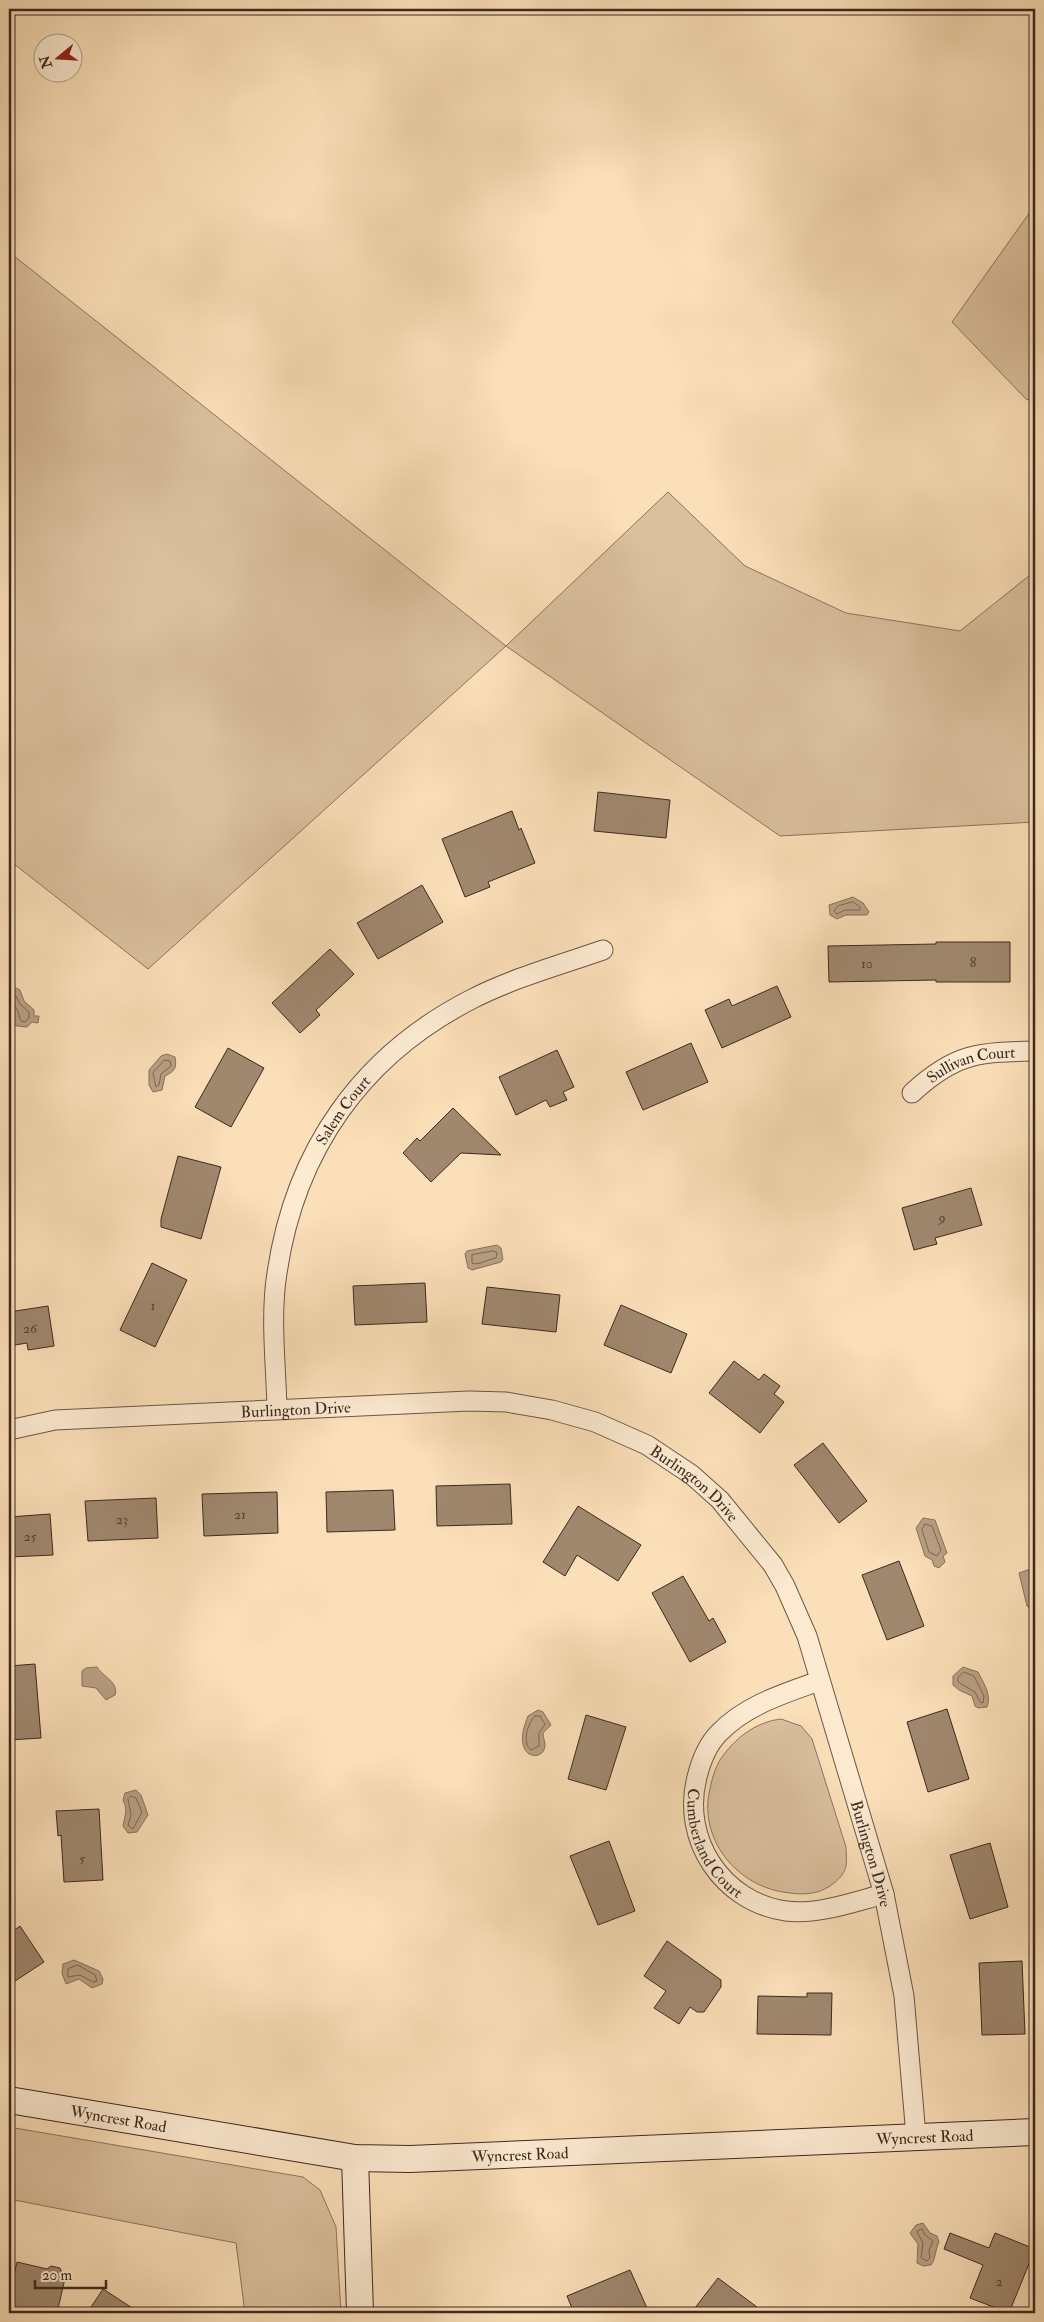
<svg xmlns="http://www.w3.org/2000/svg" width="1044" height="2322" font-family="'IM FELL Double Pica',serif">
	<rect width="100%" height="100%" fill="#fbdfb8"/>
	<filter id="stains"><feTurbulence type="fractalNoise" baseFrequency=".004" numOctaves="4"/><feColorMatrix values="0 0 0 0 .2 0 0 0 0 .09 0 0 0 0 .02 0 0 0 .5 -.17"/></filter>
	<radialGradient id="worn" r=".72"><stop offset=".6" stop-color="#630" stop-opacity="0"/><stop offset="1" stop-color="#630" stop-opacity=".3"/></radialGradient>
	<path fill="#dbc09e" stroke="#8c745e" d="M 1035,205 L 1035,402 L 1026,399 L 952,322 Z
		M 9,252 L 506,646 L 668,492 L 745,566 L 846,613 L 960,631 L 1035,571 L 1035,822 L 780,836 L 506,646 L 148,969 L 9,860 Z
		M 781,1719 L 801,1726 L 812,1739 L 846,1847 C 846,1852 847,1860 846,1866 C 844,1875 837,1881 830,1886 C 818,1894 804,1895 790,1893 C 743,1889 704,1848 708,1800 C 710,1787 713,1772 720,1760 C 734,1739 755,1722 781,1719 Z
		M 9,2127 L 303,2177 L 320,2190 L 336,2227 L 341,2313 L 245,2313 L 236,2243 L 9,2199 Z"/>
	<path fill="#baa184" stroke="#88715c" d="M 853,897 L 863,903 L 869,912 L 867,915 L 846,915 L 837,919 L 830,915 L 829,905 Z
		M 16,988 L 20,990 L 24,1001 L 34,1010 L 34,1016 L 39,1016 L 38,1023 L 32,1022 L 27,1027 L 17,1026 L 13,1024 L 15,1015 L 9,1007 L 9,992 Z
		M 167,1054 L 175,1057 C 177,1068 175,1071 165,1076 L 162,1090 L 153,1092 L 149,1085 L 149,1070 L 161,1056 Z
		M 497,1245 L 501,1248 L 503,1259 L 501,1262 L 472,1270 L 468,1268 L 465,1254 L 467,1251 Z
		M 923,1518 L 935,1520 L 947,1553 L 943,1556 L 945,1562 L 939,1568 L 934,1566 L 932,1560 L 925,1556 L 916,1528 Z
		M 1033,1568 L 1035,1569 L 1035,1611 L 1027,1606 L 1019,1573 Z
		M 97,1667 C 103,1677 119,1682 115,1695 L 106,1700 L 96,1688 L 82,1686 L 82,1671 L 86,1668 Z
		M 963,1667 L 978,1672 C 983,1682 992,1695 987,1707 L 978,1708 L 975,1706 L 972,1696 L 959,1690 L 953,1685 L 953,1676 Z
		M 538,1710 L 543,1712 L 551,1725 L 543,1733 C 543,1738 545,1741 545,1745 C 545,1763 509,1761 528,1716 Z
		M 136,1790 L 141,1795 L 148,1815 L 137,1832 L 128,1833 L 123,1826 C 125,1815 128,1810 123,1800 L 125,1793 Z
		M 74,1960 L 99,1971 L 103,1979 L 102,1984 L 92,1988 L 79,1979 L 66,1984 L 62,1973 L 63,1964 Z
		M 923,2223 L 930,2233 L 937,2236 L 939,2242 C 935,2249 936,2259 931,2265 L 923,2266 L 917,2263 L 918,2244 L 910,2233 L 916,2225 Z"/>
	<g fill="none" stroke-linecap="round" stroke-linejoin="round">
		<path stroke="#7c6552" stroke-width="1" d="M 853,902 L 860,907 L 860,910 L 845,910 L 837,914 L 834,911 L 838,906 Z
			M 9,996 L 16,996 L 20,1004 L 29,1012 L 29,1018 L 25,1022 L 21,1021 C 18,1015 19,1005 9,1004
			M 165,1060 L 170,1061 L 171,1066 L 161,1074 L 159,1085 L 156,1087 L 153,1073 Z
			M 494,1251 L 497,1253 L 496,1258 C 488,1259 479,1266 472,1263 L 472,1255 Z
			M 925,1524 L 932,1526 L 941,1550 L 937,1556 L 929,1552 L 922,1530 Z
			M 964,1672 L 974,1676 L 984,1696 L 983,1703 L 980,1702 L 975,1692 L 958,1682 L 958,1678 Z
			M 535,1716 L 540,1716 L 545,1724 L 539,1733 L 539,1746 L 531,1750 C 522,1743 527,1724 535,1716 Z
			M 131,1796 L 136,1798 L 142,1812 L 133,1829 L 128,1825 L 131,1815 L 128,1799 Z
			M 78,1965 L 95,1975 L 97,1981 L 93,1982 L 80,1975 L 68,1977 L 68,1969 Z
			M 922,2229 L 925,2235 L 933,2241 L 929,2250 L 930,2258 L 927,2261 L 921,2258 L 923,2243 L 917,2232 Z"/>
	</g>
	<path fill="#a0886f" stroke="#3d291f" d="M 598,792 L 670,800 L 666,838 L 594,831 Z
		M 512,811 L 519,830 L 521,828 L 535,863 L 488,882 L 490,887 L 465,897 L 442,839 Z
		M 422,885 L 443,922 L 378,959 L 357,923 Z
		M 936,942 L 1010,942 L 1010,982 L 936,982 L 936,980 L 829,982 L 828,946 L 936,944 Z
		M 330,949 L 354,974 L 316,1010 L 320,1015 L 300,1033 L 272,1003 Z
		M 777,986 L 791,1017 L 722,1048 L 705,1010 L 729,999 L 732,1006 Z
		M 691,1043 L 708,1082 L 643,1110 L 626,1072 Z
		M 228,1048 L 264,1068 L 231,1127 L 195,1107 Z
		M 557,1050 L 574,1087 L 563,1092 L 567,1100 L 550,1107 L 546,1100 L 516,1115 L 499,1077 Z
		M 453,1108 L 501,1155 L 461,1153 L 431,1182 L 403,1153 L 417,1138 L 420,1141 Z
		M 178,1156 L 221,1167 L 201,1239 L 161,1227 L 161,1219 Z
		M 971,1188 L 982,1225 L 935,1238 L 937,1244 L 914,1250 L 902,1208 Z
		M 152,1263 L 187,1280 L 155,1347 L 120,1330 Z
		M 425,1283 L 427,1322 L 355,1325 L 353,1286 Z
		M 487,1287 L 560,1295 L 556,1332 L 482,1324 Z
		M 621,1305 L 687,1334 L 671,1373 L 604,1345 Z
		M 48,1306 L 54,1346 L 28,1350 L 27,1343 L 9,1346 L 9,1312 Z
		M 734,1361 L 759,1380 L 764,1374 L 780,1386 L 774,1394 L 784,1402 L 760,1433 L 709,1393 Z
		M 823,1443 L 867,1501 L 839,1523 L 794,1465 Z
		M 510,1484 L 512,1524 L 437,1526 L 436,1486 Z
		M 393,1490 L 395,1530 L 327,1532 L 326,1492 Z
		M 277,1492 L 278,1533 L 204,1536 L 202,1494 Z
		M 156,1498 L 158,1538 L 88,1541 L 85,1501 Z
		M 578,1506 L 641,1545 L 618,1581 L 577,1555 L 565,1576 L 543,1562 Z
		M 50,1514 L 53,1555 L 9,1557 L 9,1517 Z
		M 899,1561 L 924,1626 L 887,1640 L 862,1575 Z
		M 683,1576 L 709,1621 L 713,1618 L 726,1642 L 690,1662 L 652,1593 Z
		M 35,1664 L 41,1738 L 9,1740 L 9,1666 Z
		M 947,1709 L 969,1779 L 928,1792 L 907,1722 Z
		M 586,1715 L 626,1727 L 606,1790 L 568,1779 Z
		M 99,1809 L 103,1880 L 64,1882 L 61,1835 L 58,1836 L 56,1811 Z
		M 609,1841 L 635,1911 L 598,1925 L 570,1856 Z
		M 990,1843 L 1008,1907 L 970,1919 L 950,1855 Z
		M 20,1926 L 44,1962 L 9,1985 L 9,1934 Z
		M 667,1941 L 721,1980 L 721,1987 L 704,2012 L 697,2012 L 690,2007 L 679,2024 L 654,2008 L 666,1991 L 644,1976 Z
		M 1022,1961 L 1025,2034 L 982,2035 L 979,1963 Z
		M 807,1993 L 832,1993 L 831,2035 L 757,2034 L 758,1996 L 807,1997 Z
		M 950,2233 L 989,2248 L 995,2233 L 1035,2249 L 1009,2313 L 970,2298 L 983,2265 L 944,2249 Z
		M 17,2262 L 47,2269 L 51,2266 L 60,2268 L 62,2273 L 66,2274 L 57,2313 L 9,2313 L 9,2296 Z
		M 630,2270 L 647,2308 L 635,2313 L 574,2313 L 567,2296 Z
		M 718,2278 L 765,2313 L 691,2313 Z
		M 103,2289 L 140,2313 L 87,2313 Z"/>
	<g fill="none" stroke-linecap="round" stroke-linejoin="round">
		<defs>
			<g id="street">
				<path id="s1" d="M 912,1093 C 955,1053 979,1052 1035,1051"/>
				<path id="s2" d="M 277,1409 C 276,1364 270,1317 277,1273 C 295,1150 362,1055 472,999 C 513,978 560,965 603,950"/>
				<path id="s3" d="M 9,1430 L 55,1420 L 469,1401 L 506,1402 L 552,1410 L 595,1422 L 647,1445 L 692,1475 L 720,1500 L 773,1565 L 785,1586 L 807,1636 L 884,1894 L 904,1996 L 916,2136"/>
				<path id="s4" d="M 819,1681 C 783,1694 746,1705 719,1733 C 707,1745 701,1761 697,1777 C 681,1839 722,1902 786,1911 C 818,1915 853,1902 884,1894"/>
			</g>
			<g id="secondary">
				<path id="s5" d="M 9,2100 L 355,2158 L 410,2159 L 1035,2132"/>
				<path d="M 355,2158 L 360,2313"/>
			</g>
		</defs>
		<use href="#street" stroke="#6c5645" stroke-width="21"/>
		<use href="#secondary" stroke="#3d291f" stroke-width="28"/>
		<use href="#street" stroke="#fcead1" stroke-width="19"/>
		<use href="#secondary" stroke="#fcead1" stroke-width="26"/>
	</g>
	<g text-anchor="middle" stroke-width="4" stroke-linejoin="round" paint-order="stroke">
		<g font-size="14" fill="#564133">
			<text x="973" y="967">8</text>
			<text x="867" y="968">10</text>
			<text x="942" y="1222">9</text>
			<text x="153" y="1310">1</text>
			<text x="30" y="1333">26</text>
			<text x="240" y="1519">21</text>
			<text x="122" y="1524">23</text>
			<text x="30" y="1541">25</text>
			<text x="82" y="1863">5</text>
			<text x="999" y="2286">2</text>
		</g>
		<g font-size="16" fill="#3d291f" stroke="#fcead1">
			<text dy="6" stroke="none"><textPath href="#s1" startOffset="68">Sullivan Court</textPath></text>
			<text dy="6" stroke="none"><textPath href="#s2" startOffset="314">Salem Court</textPath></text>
			<text dy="6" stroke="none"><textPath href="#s3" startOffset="288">Burlington Drive</textPath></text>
			<text dy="6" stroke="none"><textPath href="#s3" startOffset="708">Burlington Drive</textPath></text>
			<text dy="6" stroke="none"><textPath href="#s4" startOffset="236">Cumberland Court</textPath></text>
			<text dy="6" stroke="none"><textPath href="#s3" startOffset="1128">Burlington Drive</textPath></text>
			<text dy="6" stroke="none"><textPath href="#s5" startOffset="111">Wyncrest Road</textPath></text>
			<text dy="6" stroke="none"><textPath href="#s5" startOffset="921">Wyncrest Road</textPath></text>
			<text dy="6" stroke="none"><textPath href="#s5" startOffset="516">Wyncrest Road</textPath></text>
		</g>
	</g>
	<rect width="1044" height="2322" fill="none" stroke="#fbdfb8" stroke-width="30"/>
	<rect x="10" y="10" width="1024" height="2302" fill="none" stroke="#3d291f" stroke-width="2.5"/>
	<rect x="15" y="15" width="1014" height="2292" fill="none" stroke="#3d291f"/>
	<g transform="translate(58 58) rotate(252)"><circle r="24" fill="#fcead1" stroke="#b09d8a"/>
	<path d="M0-4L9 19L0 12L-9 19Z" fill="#8f2418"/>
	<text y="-8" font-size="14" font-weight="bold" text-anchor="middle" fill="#3d291f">N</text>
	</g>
	<path d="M35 2280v8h71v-8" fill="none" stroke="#3d291f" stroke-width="2.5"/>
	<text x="42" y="2280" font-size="15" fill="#3d291f" stroke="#fcead1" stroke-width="4" paint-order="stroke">20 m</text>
	<rect width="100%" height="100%" filter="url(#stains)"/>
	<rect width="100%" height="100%" fill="url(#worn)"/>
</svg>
